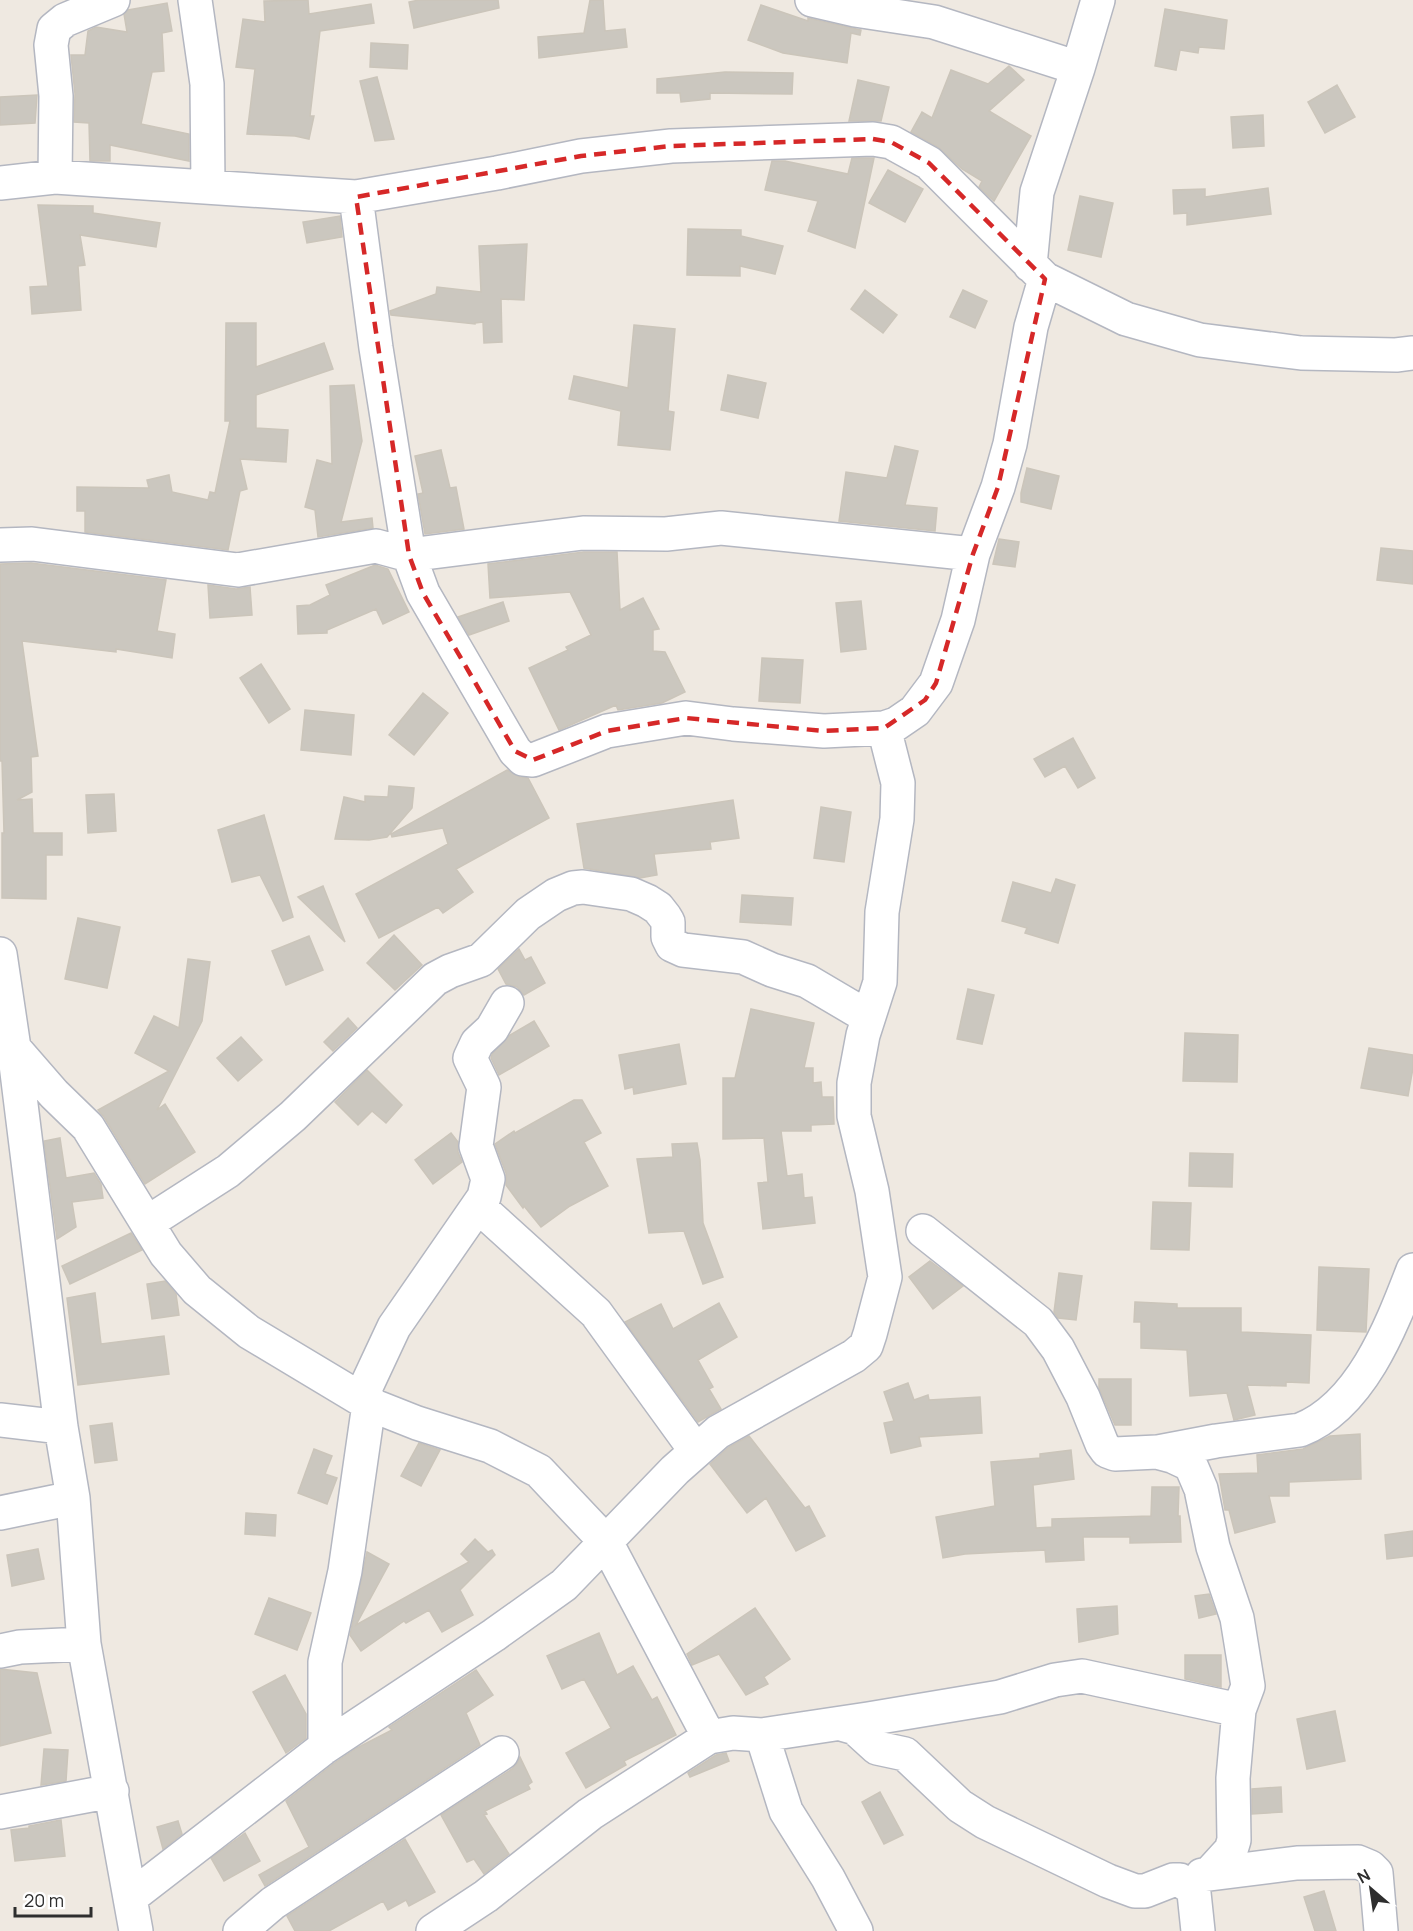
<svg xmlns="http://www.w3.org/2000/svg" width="1413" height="1931" font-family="Manrope,sans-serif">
	<rect width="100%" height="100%" fill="#efe9e1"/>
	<path fill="#cbc7bf" stroke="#cbc5ba" stroke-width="1.5" d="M 308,0 L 309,14 L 371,4 L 374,23 L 320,31 L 310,116 L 314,116 L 309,139 L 295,136 L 247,134 L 255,69 L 236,67 L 243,19 L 265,22 L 264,1 Z
		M 419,0 L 498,0 L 499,8 L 414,28 L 409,2 Z
		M 590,0 L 603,0 L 605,31 L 625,29 L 627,47 L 539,58 L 538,37 L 584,33 Z
		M 167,3 L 172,31 L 162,33 L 164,71 L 152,72 L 141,124 L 189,134 L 189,161 L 110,145 L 110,161 L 90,161 L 89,123 L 74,122 L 75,94 L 71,55 L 85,55 L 88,31 L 96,27 L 127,32 L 124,14 L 128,10 Z
		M 761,5 L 808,21 L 808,18 L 861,30 L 860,35 L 851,33 L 847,63 L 783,53 L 748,40 Z
		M 1165,9 L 1227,20 L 1224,49 L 1199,47 L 1198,53 L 1180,50 L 1176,70 L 1155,66 Z
		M 371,43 L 408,45 L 407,69 L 370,67 Z
		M 1009,66 L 1024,80 L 989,111 L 1031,136 L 994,201 L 979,187 L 982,181 L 962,169 L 938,147 L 911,132 L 922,112 L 932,118 L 951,70 L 988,84 Z
		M 725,72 L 793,73 L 792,94 L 710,93 L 710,99 L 681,102 L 680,93 L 657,93 L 657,79 Z
		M 377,77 L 394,139 L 375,141 L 360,81 Z
		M 858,80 L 889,87 L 881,121 L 849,121 Z
		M 1337,85 L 1355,117 L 1325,133 L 1308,102 Z
		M 37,95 L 35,123 L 0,125 L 0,97 Z
		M 1263,115 L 1264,146 L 1233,148 L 1231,117 Z
		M 852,158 L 874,158 L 855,248 L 808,231 L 818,201 L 765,190 L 772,161 L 785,161 L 848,174 Z
		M 888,170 L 923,189 L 905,222 L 869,203 Z
		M 1268,188 L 1271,214 L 1187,225 L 1187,213 L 1174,214 L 1173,190 L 1205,189 L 1205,197 Z
		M 1080,196 L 1113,203 L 1101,257 L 1068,250 Z
		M 38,205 L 93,206 L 93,213 L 160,223 L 156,247 L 80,235 L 85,265 L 78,266 L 81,310 L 32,314 L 30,287 L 48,286 Z
		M 340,216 L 342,237 L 307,243 L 303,222 Z
		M 688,229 L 741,230 L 741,236 L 783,246 L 775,274 L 740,266 L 740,276 L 687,275 Z
		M 527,244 L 524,300 L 501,299 L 502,342 L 484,343 L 483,322 L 475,323 L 475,324 L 391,315 L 390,311 L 436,294 L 437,287 L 481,292 L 479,246 Z
		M 865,290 L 897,315 L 883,333 L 851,309 Z
		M 963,290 L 987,301 L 975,328 L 950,317 Z
		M 226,323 L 256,323 L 256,367 L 324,343 L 333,369 L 256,395 L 256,428 L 288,430 L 286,462 L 240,459 L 247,489 L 240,491 L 228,550 L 85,532 L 85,511 L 77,511 L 77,487 L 149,488 L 147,480 L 169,475 L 172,492 L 208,500 L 210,492 L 215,493 L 230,421 L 225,421 Z
		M 634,325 L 675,329 L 668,411 L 674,412 L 670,450 L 618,445 L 621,411 L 569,399 L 574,376 L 628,388 Z
		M 728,375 L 766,383 L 758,418 L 721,410 Z
		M 354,385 L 362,441 L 341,522 L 372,518 L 373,528 L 318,537 L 315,510 L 305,507 L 317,460 L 332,464 L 330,386 Z
		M 895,446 L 918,451 L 905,505 L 937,508 L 935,531 L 839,521 L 846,472 L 887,478 Z
		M 441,450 L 450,488 L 456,487 L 464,529 L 425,534 L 418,494 L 423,493 L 415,456 Z
		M 1027,468 L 1059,476 L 1051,509 L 1021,502 L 1021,493 Z
		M 999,539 L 1019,542 L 1015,567 L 993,564 Z
		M 1381,548 L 1413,551 L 1413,584 L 1377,580 Z
		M 584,552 L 617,552 L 620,610 L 643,598 L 659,629 L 653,630 L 653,651 L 665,652 L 685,692 L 662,703 L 618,710 L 616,705 L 559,730 L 529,668 L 568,650 L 566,647 L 591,635 L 570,592 L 490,598 L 488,564 Z
		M 31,563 L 166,580 L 157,631 L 175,634 L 172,658 L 116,649 L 116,652 L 22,641 L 38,756 L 31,757 L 32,792 L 17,800 L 32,799 L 33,833 L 62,833 L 62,855 L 46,855 L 46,899 L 2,898 L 2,833 L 4,833 L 2,761 L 0,761 L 0,564 Z
		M 375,565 L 388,569 L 409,612 L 383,624 L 376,609 L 327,630 L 327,633 L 298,634 L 297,606 L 310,605 L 330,595 L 326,585 Z
		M 208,585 L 236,589 L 250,587 L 252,615 L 210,618 Z
		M 861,601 L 866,649 L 841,652 L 836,603 Z
		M 503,602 L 509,621 L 469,635 L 458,617 Z
		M 762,658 L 803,660 L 800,703 L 759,701 Z
		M 261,664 L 290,709 L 269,723 L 240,678 Z
		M 423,693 L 448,713 L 414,755 L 389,735 Z
		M 305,710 L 354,715 L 351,755 L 301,750 Z
		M 1073,738 L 1095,778 L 1078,788 L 1065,766 L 1045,777 L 1034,759 Z
		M 507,770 L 520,777 L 528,778 L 549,818 L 456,869 L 473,892 L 443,913 L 438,907 L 379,938 L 356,894 L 448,844 L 443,828 L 392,837 L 391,834 Z
		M 389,786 L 414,788 L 412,808 L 387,837 L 369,840 L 335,839 L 344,797 L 365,802 L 365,796 L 388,797 Z
		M 114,794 L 116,831 L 88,833 L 86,795 Z
		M 733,800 L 739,838 L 710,842 L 711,849 L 654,854 L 657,875 L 640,878 L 584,868 L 577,824 Z
		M 821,807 L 851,812 L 844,862 L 814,858 Z
		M 264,815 L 293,917 L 283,921 L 260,875 L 232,882 L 218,830 Z
		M 1056,879 L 1075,885 L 1058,943 L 1025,933 L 1027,928 L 1002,921 L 1013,882 L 1051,893 Z
		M 323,886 L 345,942 L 298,897 Z
		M 742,895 L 793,898 L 791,925 L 740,922 Z
		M 78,918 L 120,927 L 107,988 L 65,979 Z
		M 394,935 L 422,965 L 395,990 L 367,963 Z
		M 309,936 L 323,970 L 286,985 L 272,951 Z
		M 519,949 L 525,960 L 531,957 L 545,983 L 524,995 L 517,987 L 506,984 L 498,969 Z
		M 188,959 L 210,962 L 202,1021 L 157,1110 L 165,1104 L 195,1152 L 145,1184 L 104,1117 L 98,1110 L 169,1071 L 135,1053 L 154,1016 L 179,1028 Z
		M 968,989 L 994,995 L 982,1044 L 957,1039 Z
		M 751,1009 L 814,1023 L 804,1068 L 813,1068 L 813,1083 L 821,1082 L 822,1097 L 833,1097 L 834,1124 L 811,1125 L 811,1131 L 781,1131 L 787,1176 L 802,1174 L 804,1198 L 812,1197 L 815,1223 L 763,1229 L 758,1183 L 768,1182 L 764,1138 L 723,1139 L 723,1078 L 735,1078 Z
		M 348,1018 L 357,1028 L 333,1051 L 324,1042 Z
		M 534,1021 L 549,1046 L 499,1075 L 491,1058 L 492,1054 L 510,1035 Z
		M 1185,1033 L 1238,1035 L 1237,1082 L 1183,1081 Z
		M 241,1037 L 262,1060 L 238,1081 L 217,1058 Z
		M 679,1044 L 686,1084 L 634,1094 L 633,1087 L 625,1089 L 619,1055 Z
		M 1369,1048 L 1413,1055 L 1413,1068 L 1408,1096 L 1361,1088 Z
		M 367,1070 L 402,1105 L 386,1123 L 372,1111 L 358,1125 L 335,1102 Z
		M 574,1100 L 582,1100 L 601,1133 L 584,1142 L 608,1186 L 570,1206 L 541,1227 L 524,1206 L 523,1208 L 506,1185 L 506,1173 L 495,1144 L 514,1131 L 515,1133 Z
		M 451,1133 L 458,1142 L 458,1152 L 462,1162 L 433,1184 L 415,1160 Z
		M 60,1138 L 66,1178 L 94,1173 L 101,1184 L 103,1198 L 72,1202 L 76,1227 L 57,1239 L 44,1141 Z
		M 697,1143 L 700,1160 L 703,1223 L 723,1277 L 703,1284 L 684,1231 L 649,1233 L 637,1159 L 673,1157 L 672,1144 Z
		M 1190,1153 L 1233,1154 L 1232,1187 L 1189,1186 Z
		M 1153,1202 L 1191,1203 L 1189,1250 L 1151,1249 Z
		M 131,1233 L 142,1250 L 70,1284 L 62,1266 Z
		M 930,1261 L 963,1286 L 933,1309 L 909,1277 Z
		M 1319,1267 L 1369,1269 L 1366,1332 L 1317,1330 Z
		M 1059,1273 L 1082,1276 L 1076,1320 L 1058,1318 L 1054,1312 Z
		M 165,1281 L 176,1294 L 179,1315 L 152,1319 L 147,1284 Z
		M 95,1293 L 101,1344 L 164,1336 L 169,1374 L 78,1385 L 67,1298 Z
		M 1135,1302 L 1177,1304 L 1177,1308 L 1241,1308 L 1241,1332 L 1311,1335 L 1309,1383 L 1286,1382 L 1286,1386 L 1247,1385 L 1255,1415 L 1234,1420 L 1227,1393 L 1190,1396 L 1187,1350 L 1141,1348 L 1141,1322 L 1134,1322 Z
		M 719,1303 L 737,1337 L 698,1360 L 713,1387 L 709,1389 L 721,1409 L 698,1422 L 625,1322 L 661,1304 L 673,1329 Z
		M 1099,1379 L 1131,1379 L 1131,1425 L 1115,1425 L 1099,1388 Z
		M 908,1383 L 914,1400 L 928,1395 L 929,1400 L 980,1397 L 982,1433 L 919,1437 L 921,1446 L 891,1453 L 884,1423 L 894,1421 L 884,1392 Z
		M 112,1423 L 117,1460 L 95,1463 L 90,1426 Z
		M 1360,1434 L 1361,1479 L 1289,1482 L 1289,1496 L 1269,1496 L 1275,1522 L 1235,1533 L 1229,1510 L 1225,1510 L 1219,1474 L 1258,1473 L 1257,1455 L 1303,1449 L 1330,1436 Z
		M 749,1436 L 805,1508 L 809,1506 L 825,1536 L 796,1551 L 766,1498 L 747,1513 L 710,1464 L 729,1447 Z
		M 419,1443 L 440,1450 L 421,1486 L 401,1476 Z
		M 314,1449 L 332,1456 L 325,1474 L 337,1478 L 327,1504 L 298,1493 Z
		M 1071,1450 L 1074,1479 L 1033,1485 L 1036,1528 L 1052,1527 L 1052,1519 L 1151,1516 L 1152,1487 L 1179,1487 L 1178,1516 L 1180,1516 L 1181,1542 L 1130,1543 L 1130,1537 L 1083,1537 L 1084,1560 L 1046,1562 L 1045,1550 L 965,1554 L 943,1558 L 936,1517 L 995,1506 L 991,1462 L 1040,1458 L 1040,1454 Z
		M 246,1513 L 276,1515 L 275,1536 L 245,1534 Z
		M 1413,1531 L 1413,1556 L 1387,1559 L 1385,1535 Z
		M 475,1539 L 488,1552 L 492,1550 L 495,1555 L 460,1590 L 473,1615 L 442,1632 L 429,1610 L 406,1623 L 404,1621 L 361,1651 L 350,1635 L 367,1552 L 389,1564 L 356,1625 L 469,1562 L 461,1554 Z
		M 38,1549 L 44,1579 L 12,1586 L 7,1555 Z
		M 1209,1594 L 1216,1614 L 1199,1618 L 1195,1596 Z
		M 269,1598 L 311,1613 L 297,1650 L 255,1634 Z
		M 1117,1606 L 1118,1634 L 1079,1642 L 1077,1609 Z
		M 755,1608 L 790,1659 L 764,1677 L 768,1684 L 746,1695 L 719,1654 L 692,1665 L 687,1654 Z
		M 599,1633 L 617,1675 L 633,1666 L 652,1700 L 657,1697 L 676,1735 L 624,1761 L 626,1765 L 586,1788 L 566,1753 L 611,1728 L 584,1679 L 562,1689 L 547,1656 Z
		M 1185,1655 L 1221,1655 L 1221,1687 L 1185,1679 Z
		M 0,1669 L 37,1673 L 51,1733 L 0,1746 Z
		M 476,1670 L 493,1695 L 466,1713 L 480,1745 L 265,1886 L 259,1875 L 309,1847 L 286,1801 L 336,1762 L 357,1748 L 392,1730 L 389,1727 Z
		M 285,1675 L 306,1714 L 306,1738 L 286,1753 L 253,1692 Z
		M 1335,1711 L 1345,1761 L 1307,1769 L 1297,1719 Z
		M 44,1749 L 68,1750 L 66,1781 L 41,1785 Z
		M 726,1753 L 729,1761 L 690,1777 L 688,1773 L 716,1755 Z
		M 520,1757 L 532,1782 L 528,1785 L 530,1789 L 485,1811 L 487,1814 L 484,1815 L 509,1854 L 484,1874 L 474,1859 L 467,1862 L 441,1815 L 512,1769 L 518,1762 Z
		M 1281,1787 L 1282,1812 L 1252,1814 L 1252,1789 Z
		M 880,1792 L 903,1835 L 884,1844 L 862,1802 Z
		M 61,1820 L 65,1856 L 15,1861 L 11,1830 L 29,1828 L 29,1826 Z
		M 178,1821 L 182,1834 L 163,1849 L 157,1827 Z
		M 245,1833 L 260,1861 L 224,1881 L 211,1858 Z
		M 405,1839 L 435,1892 L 409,1906 L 406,1900 L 388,1910 L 383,1901 L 329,1931 L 295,1931 L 287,1916 Z
		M 1324,1891 L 1336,1931 L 1315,1931 L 1304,1897 Z"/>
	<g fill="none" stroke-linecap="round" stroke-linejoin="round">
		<defs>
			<path id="minor" d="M 195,0 L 207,84 L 208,186
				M 812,0 L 855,10 L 934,22 L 1078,68
				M 55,177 L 56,96 L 51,45 L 54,29 L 65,20 L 113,0
				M 0,183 L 55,177 L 356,197 L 497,173 L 581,156 L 671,146 L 873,139 L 891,142 L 929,163 L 1045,279 L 1126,319 L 1200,340 L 1301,353 L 1396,355 L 1413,353
				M 356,197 L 376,348 L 409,555 L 423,593 L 515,751 L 523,759 L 533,760 L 607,731 L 686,718 L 733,724 L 824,731 L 884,728 L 896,724 L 915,711 L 936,683 L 958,620 L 973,554 L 998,487 L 1010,444 L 1031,327 L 1045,279
				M 1030,265 L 1037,192 L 1078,68 L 1098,0
				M 0,545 L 32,544 L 238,570 L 376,546 L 409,555 L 583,533 L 666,534 L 721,528 L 973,554
				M 0,954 L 14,1048 L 61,1427 L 73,1498 L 84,1644 L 136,1931
				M 14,1048 L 54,1094 L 88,1127 L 166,1254 L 197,1290 L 249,1332 L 369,1404 L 417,1423 L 490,1446 L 539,1471 L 606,1542 L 709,1737
				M 479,1207 L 596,1313 L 696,1451
				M 147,1223 L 228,1171 L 293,1116 L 435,979 L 450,971 L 481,960 L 528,914 L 556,895 L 573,888 L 583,887 L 631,894 L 647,901 L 658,908 L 665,917 L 668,922 L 668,937 L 672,945 L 683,950 L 743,957 L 772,970 L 807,981 L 868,1017
				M 923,1231 L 1038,1322 L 1058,1349 L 1083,1397 L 1102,1444 L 1107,1451 L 1115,1454 L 1157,1452 L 1172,1456 L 1187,1463 L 1192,1468 L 1201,1489 L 1213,1547 L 1237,1618 L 1248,1686 L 1239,1710 L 1233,1778 L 1234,1840 L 1231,1850 L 1210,1873
				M 0,1420 L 61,1427
				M 1158,1452 L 1216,1441 L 1300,1430 C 1361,1406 1391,1327 1413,1270
				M 0,1513 L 73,1498
				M 0,1651 L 20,1647 L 84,1644
				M 841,1724 L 855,1728 L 877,1748 L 905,1754 L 960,1806 L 985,1822 L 1108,1881 L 1135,1891 L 1145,1891 L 1173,1880 L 1180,1880 L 1190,1887 L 1194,1893 L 1198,1931
				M 762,1735 L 786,1811 L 828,1878 L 856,1931
				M 325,1747 L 325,1662 L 345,1571 L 369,1404 L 365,1389 L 394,1327 L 484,1197 L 488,1179 L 476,1146 L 484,1087 L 470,1058 L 477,1043 L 492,1029 L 507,1003
				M 0,1812 L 112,1791
				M 1202,1875 L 1297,1863 L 1358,1862 L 1370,1867 L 1376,1873 L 1381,1931
				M 131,1897 L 325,1747 L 494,1635 L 564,1585 L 675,1470 L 718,1432 L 854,1356 L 866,1346 L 870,1334 L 885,1277 L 872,1191 L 854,1116 L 854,1083 L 863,1035 L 880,982 L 882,912 L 897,819 L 898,783 L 884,728
				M 240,1931 L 273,1903 L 502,1753
				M 433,1931 L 486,1896 L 590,1814 L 709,1737 L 733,1733 L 762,1735 L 868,1719 L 1000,1697 L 1055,1680 L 1082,1676 L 1239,1710"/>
		</defs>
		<use href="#minor" stroke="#b4b7c1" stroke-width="36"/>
		<use href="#minor" stroke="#fff" stroke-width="33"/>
	</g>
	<path fill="none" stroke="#d62828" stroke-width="4.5" stroke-dasharray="12 8" stroke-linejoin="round" d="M 873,139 L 891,142 L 929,163 L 1045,279 L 998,487 L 973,554 L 936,683 L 925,700 L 884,728 L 824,731 L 686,718 L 607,731 L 533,760 L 515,751 L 423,593 L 409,555 L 356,197 L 581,156 L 671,146 Z"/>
	<g transform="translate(1371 1889) rotate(331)" stroke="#ffffff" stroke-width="4.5" paint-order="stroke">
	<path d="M0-4.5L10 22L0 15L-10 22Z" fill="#2e2e2e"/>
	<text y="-9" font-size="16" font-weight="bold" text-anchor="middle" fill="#2e2e2e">N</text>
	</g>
	<path d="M15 1907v9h76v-9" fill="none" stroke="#2e2e2e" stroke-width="3"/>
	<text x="24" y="1907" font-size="18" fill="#2e2e2e" stroke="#ffffff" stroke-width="4.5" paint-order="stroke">20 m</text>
</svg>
